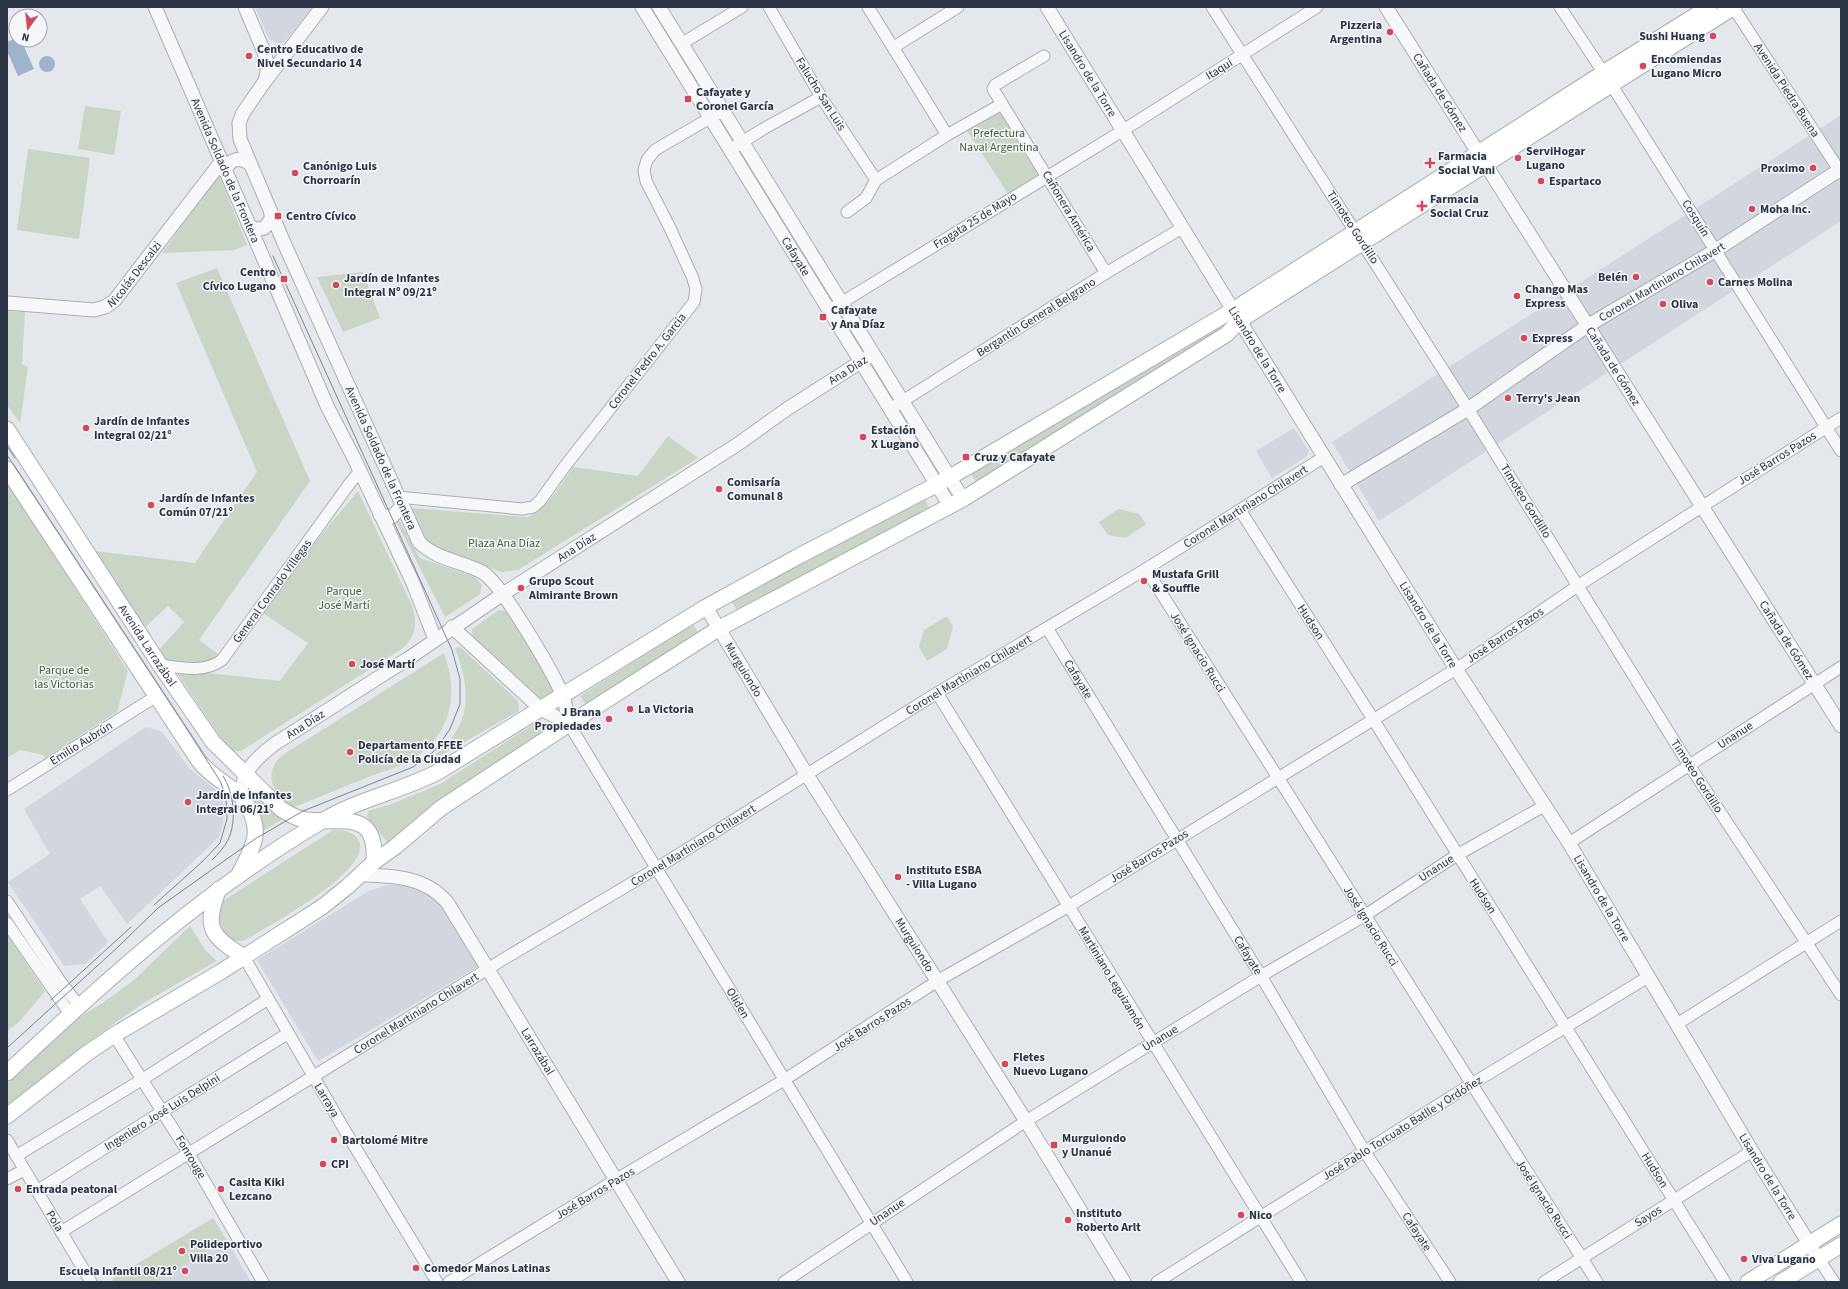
<svg xmlns="http://www.w3.org/2000/svg" width="1848" height="1289" font-family="'Source Sans 3',sans-serif">
	<rect width="100%" height="100%" fill="#e4e7ec"/>
	<path fill="#d2d6de" d="M 255,7 L 313,7 L 288,38 L 279,44 L 269,39 Z
		M 1841,115 L 1841,221 L 1379,521 L 1332,442 Z
		M 1294,428 L 1309,451 L 1306,457 L 1272,478 L 1256,451 Z
		M 146,727 L 162,732 L 190,769 L 220,793 L 224,807 L 223,822 L 219,837 L 127,924 L 100,886 L 80,899 L 108,942 L 85,964 L 64,966 L 8,882 L 50,854 L 24,809 Z
		M 387,885 L 403,885 L 417,889 L 434,899 L 446,911 L 479,966 L 318,1061 L 257,960 L 367,892 Z
		M 226,1239 L 251,1282 L 154,1282 Z"/>
	<path fill="#c9d6c5" d="M 1002,104 L 1048,176 L 1011,198 L 964,126 Z
		M 85,106 L 121,111 L 114,155 L 78,149 Z
		M 28,149 L 90,158 L 79,239 L 17,230 Z
		M 219,174 L 247,245 L 234,250 L 162,253 Z
		M 217,268 L 310,481 L 199,640 L 218,654 L 210,662 L 202,665 L 166,661 L 160,649 L 184,622 L 168,606 L 145,627 L 94,551 L 195,563 L 257,472 L 176,283 Z
		M 363,272 L 380,318 L 343,332 L 317,277 Z
		M 7,311 L 25,312 L 22,364 L 28,367 L 20,423 L 7,405 Z
		M 1219,323 L 1224,330 L 978,485 L 971,473 Z
		M 668,436 L 698,458 L 518,570 L 502,572 L 434,549 L 427,542 L 412,508 L 527,517 C 548,509 560,485 573,467 L 638,476 Z
		M 7,482 L 128,671 L 117,712 L 45,758 L 43,755 L 20,750 L 7,758 Z
		M 358,491 L 413,608 C 417,627 416,634 403,648 L 241,751 L 233,751 L 227,747 L 177,673 L 182,670 L 280,681 L 308,643 L 258,610 Z
		M 925,500 L 931,511 L 738,613 L 731,600 Z
		M 1119,509 L 1139,514 L 1146,524 L 1126,538 L 1108,535 L 1099,522 Z
		M 398,518 L 420,558 L 475,577 L 482,585 L 480,594 L 445,617 L 396,521 Z
		M 499,610 L 509,612 L 555,687 L 553,694 L 539,701 L 473,640 L 472,629 Z
		M 947,616 L 953,626 L 947,649 L 927,661 L 919,647 L 924,630 Z
		M 693,624 L 699,634 L 586,705 L 580,696 Z
		M 460,647 L 518,701 L 519,711 L 424,765 C 433,756 444,748 451,739 C 473,710 467,680 455,648 Z
		M 444,653 C 459,696 452,734 411,760 C 398,768 380,772 366,778 C 341,788 317,798 292,808 C 274,794 262,775 281,756 Z
		M 537,722 L 547,729 L 439,803 L 388,843 L 369,820 L 367,816 L 368,811 L 392,804 L 440,784 Z
		M 255,792 L 284,818 L 263,831 L 260,816 L 250,799 L 250,794 Z
		M 333,830 C 343,830 354,831 359,841 C 374,870 264,929 243,941 L 234,941 L 216,928 L 218,908 L 223,901 Z
		M 190,926 L 206,951 L 217,961 L 145,1002 L 88,1042 L 7,1106 L 7,1083 L 62,1028 L 101,1004 L 133,981 Z
		M 7,934 L 45,991 L 20,1021 L 7,1031 Z
		M 213,1218 L 226,1239 L 154,1282 L 114,1282 L 112,1279 Z"/>
	<path fill="#9fb4cc" d="M 16,38 L 16,40 L 21,40 L 34,69 L 18,76 L 7,51 L 7,42 Z
		M39 64a8 8 0 1 1 16 0a8 8 0 1 1-16 0Z"/>
	<g fill="none" stroke-linecap="round" stroke-linejoin="round">
		<defs>
			<g id="minor">
				<path d="M 769,7 L 821,97 L 876,180"/>
				<path d="M 868,7 L 947,135"/>
				<path d="M 1212,7 L 1468,409 L 1689,765 L 1841,995"/>
				<path d="M 1560,7 L 1611,84 L 1841,451"/>
				<path d="M 1733,7 L 1841,173"/>
				<path d="M 681,44 L 742,7"/>
				<path d="M 894,47 L 958,7"/>
				<path d="M 1044,56 L 995,85 L 993,89 L 1106,273"/>
				<path d="M 730,150 L 763,129 L 821,97"/>
				<path d="M 847,212 L 866,198 L 876,180 L 947,135 L 1002,104"/>
				<path d="M 828,311 L 1122,131 L 1317,7"/>
				<path d="M 890,409 L 1106,273 L 1182,228"/>
				<path d="M 398,497 L 522,509 L 533,507 L 540,501 L 565,466 L 694,302 L 696,289 L 692,276 L 670,228 L 646,181 L 644,170 L 647,160 L 655,150 L 722,111"/>
				<path d="M 1240,510 L 1373,719 L 1725,1282"/>
				<path d="M 1146,569 L 1597,1282"/>
				<path id="s1" d="M 1047,628 L 1261,976 L 1365,1152 L 1450,1282"/>
				<path d="M 160,665 C 181,668 205,673 222,660 L 350,483 L 360,471"/>
				<path d="M 937,693 L 1301,1282"/>
				<path d="M 569,724 L 907,1282"/>
				<path d="M 7,790 L 155,697"/>
				<path d="M 1569,843 L 1841,667"/>
				<path d="M 7,901 L 60,981 L 79,1006"/>
				<path d="M 7,923 L 70,1014"/>
				<path d="M 244,957 L 347,1134 L 437,1282"/>
				<path d="M 1677,1024 L 1841,921"/>
				<path d="M 114,1035 L 189,1154 L 263,1282"/>
				<path d="M 7,1140 L 91,1282"/>
				<path d="M 16,1156 L 143,1079 L 268,999"/>
				<path d="M 7,1179 L 24,1170"/>
				<path d="M 37,1191 L 163,1111 L 287,1034"/>
				<path id="s2" d="M 61,1232 L 507,957 L 657,868 L 937,693 L 1146,569 L 1324,457"/>
				<path d="M 1818,1258 L 1834,1282"/>
				<path d="M 449,1282 L 617,1179 L 784,1080 L 939,980 L 1069,906 L 1456,669 L 1579,585 L 1841,418"/>
				<path d="M 784,1282 L 1026,1121 L 1261,976 L 1364,916 L 1457,855 L 1544,806"/>
				<path d="M 1157,1282 L 1470,1085 L 1648,977"/>
				<path d="M 1544,1282 L 1752,1151"/>
			</g>
			<g id="tertiary">
				<path id="s3" d="M 155,7 L 328,408 L 353,456 L 413,583 L 435,639"/>
				<path id="s4" d="M 245,7 L 264,52 L 267,63 L 267,72 L 265,81 L 243,113 L 239,123 L 240,139 L 284,243 L 419,542 C 437,560 461,561 482,572 C 501,582 552,671 562,694 C 566,703 567,714 569,724"/>
				<path id="s5" d="M 642,7 L 950,506"/>
				<path d="M 659,7 L 963,499"/>
				<path id="s6" d="M 1047,7 L 1233,310 L 1456,669 L 1569,843 L 1752,1151 L 1818,1258"/>
				<path id="s7" d="M 1386,7 L 1841,726"/>
				<path d="M 266,80 L 322,7"/>
				<path d="M 225,171 C 229,159 240,156 250,164"/>
				<path d="M 248,224 C 253,229 257,230 264,228 L 271,220 L 271,214"/>
				<path id="s8" d="M 7,303 L 94,310 L 105,307 L 114,301 L 221,162"/>
				<path id="s9" d="M 1341,485 L 1468,409 L 1587,326 L 1716,250 L 1841,169"/>
				<path d="M 380,515 L 392,517 L 402,506"/>
				<path id="s10" d="M 706,607 L 807,775 L 1026,1121 L 1124,1282"/>
				<path d="M 452,627 L 541,709 L 569,724"/>
				<path id="s11" d="M 241,796 C 241,772 257,757 276,743 L 409,658 L 503,594 L 738,444 L 787,409 L 873,354"/>
				<path id="s12" d="M 360,875 C 393,876 424,876 447,902 L 678,1282"/>
			</g>
			<g id="secondary">
				<path id="s13" d="M 7,429 L 160,665 L 213,742 L 281,809 C 289,814 297,819 306,820 C 342,824 377,808 374,862"/>
				<path d="M 7,469 L 199,761 C 209,774 222,781 235,791 C 248,801 259,824 254,841 C 251,852 245,862 240,872"/>
				<path d="M 219,889 C 203,928 211,936 244,957"/>
				<path d="M 7,1073 C 106,980 206,889 324,820 C 359,799 401,791 438,772 L 706,607 L 797,557 L 936,485 L 971,465 L 1233,310 L 1603,73 L 1709,7"/>
				<path d="M 7,1116 L 86,1054 L 114,1035 L 222,971 L 322,907 L 347,887 L 374,862 L 395,847 L 441,808 L 569,724 L 718,629 L 963,499 L 1227,334 L 1239,321 L 1734,7"/>
				<path d="M 1748,1282 L 1841,1224"/>
				<path d="M 1781,1282 L 1841,1245"/>
			</g>
		</defs>
		<use href="#minor" stroke="#a9aeb7" stroke-width="13"/>
		<use href="#tertiary" stroke="#a9aeb7" stroke-width="15"/>
		<use href="#secondary" stroke="#a9aeb7" stroke-width="17"/>
		<use href="#minor" stroke="#f7f8fa" stroke-width="11"/>
		<use href="#tertiary" stroke="#f7f8fa" stroke-width="13"/>
		<use href="#secondary" stroke="#fff" stroke-width="15"/>
		<path stroke="#7d8696" stroke-width="1" d="M 7,446 L 15,458
			M 7,455 L 185,726 L 220,781 L 224,791 L 226,799 L 227,819 L 220,843 L 203,861 L 154,905
			M 212,860 C 218,854 224,848 228,840 C 237,821 234,793 223,776
			M 51,1000 L 131,927
			M 7,1048 L 118,947 L 158,908 L 255,839 L 303,811 L 413,767 L 432,753 L 439,745 L 450,729 L 460,704 L 460,679 L 452,650 L 273,256"/>
	</g>
	<g fill="#d1495b" stroke="#f4f6f9" stroke-width="1.5">
		<circle cx="1390" cy="32" r="4"/>
		<circle cx="1713" cy="36" r="4"/>
		<circle cx="249" cy="56" r="4"/>
		<circle cx="1643" cy="66" r="4"/>
		<rect x="684" y="95" width="8" height="8" rx="2"/>
		<circle cx="1518" cy="158" r="4"/>
		<path d="M1428 157h4v4h4v4h-4v4h-4v-4h-4v-4h4z"/>
		<circle cx="1813" cy="168" r="4"/>
		<circle cx="295" cy="173" r="4"/>
		<circle cx="1541" cy="181" r="4"/>
		<path d="M1420 200h4v4h4v4h-4v4h-4v-4h-4v-4h4z"/>
		<circle cx="1752" cy="209" r="4"/>
		<rect x="274" y="212" width="8" height="8" rx="2"/>
		<circle cx="1636" cy="277" r="4"/>
		<rect x="280" y="275" width="8" height="8" rx="2"/>
		<circle cx="1710" cy="282" r="4"/>
		<circle cx="336" cy="285" r="4"/>
		<circle cx="1517" cy="296" r="4"/>
		<circle cx="1663" cy="304" r="4"/>
		<rect x="819" y="313" width="8" height="8" rx="2"/>
		<circle cx="1524" cy="338" r="4"/>
		<circle cx="1508" cy="398" r="4"/>
		<circle cx="86" cy="428" r="4"/>
		<circle cx="863" cy="437" r="4"/>
		<rect x="962" y="453" width="8" height="8" rx="2"/>
		<circle cx="719" cy="489" r="4"/>
		<circle cx="151" cy="505" r="4"/>
		<circle cx="1144" cy="581" r="4"/>
		<circle cx="521" cy="588" r="4"/>
		<circle cx="352" cy="664" r="4"/>
		<circle cx="630" cy="709" r="4"/>
		<circle cx="609" cy="719" r="4"/>
		<circle cx="350" cy="752" r="4"/>
		<circle cx="188" cy="802" r="4"/>
		<circle cx="898" cy="877" r="4"/>
		<circle cx="1005" cy="1064" r="4"/>
		<circle cx="334" cy="1140" r="4"/>
		<rect x="1050" y="1141" width="8" height="8" rx="2"/>
		<circle cx="323" cy="1164" r="4"/>
		<circle cx="18" cy="1189" r="4"/>
		<circle cx="221" cy="1189" r="4"/>
		<circle cx="1241" cy="1215" r="4"/>
		<circle cx="1068" cy="1220" r="4"/>
		<circle cx="182" cy="1251" r="4"/>
		<circle cx="1744" cy="1259" r="4"/>
		<circle cx="416" cy="1268" r="4"/>
		<circle cx="185" cy="1271" r="4"/>
	</g>
	<g text-anchor="middle" stroke-width="3" stroke-linejoin="round" paint-order="stroke">
		<g font-size="12" font-weight="bold" fill="#2b3445" stroke="#f4f6f9" text-anchor="start">
			<text x="1382" y="29" text-anchor="end">Pizzeria<tspan x="1382" dy="14">Argentina</tspan></text>
			<text x="1705" y="40" text-anchor="end">Sushi Huang</text>
			<text x="257" y="53">Centro Educativo de<tspan x="257" dy="14">Nivel Secundario 14</tspan></text>
			<text x="1651" y="63">Encomiendas<tspan x="1651" dy="14">Lugano Micro</tspan></text>
			<text x="696" y="96">Cafayate y<tspan x="696" dy="14">Coronel García</tspan></text>
			<text x="1526" y="155">ServiHogar<tspan x="1526" dy="14">Lugano</tspan></text>
			<text x="1438" y="160">Farmacia<tspan x="1438" dy="14">Social Vani</tspan></text>
			<text x="303" y="170">Canónigo Luis<tspan x="303" dy="14">Chorroarín</tspan></text>
			<text x="1805" y="172" text-anchor="end">Proximo</text>
			<text x="1549" y="185">Espartaco</text>
			<text x="1430" y="203">Farmacia<tspan x="1430" dy="14">Social Cruz</tspan></text>
			<text x="1760" y="213">Moha Inc.</text>
			<text x="286" y="220">Centro Cívico</text>
			<text x="276" y="276" text-anchor="end">Centro<tspan x="276" dy="14">Cívico Lugano</tspan></text>
			<text x="1628" y="281" text-anchor="end">Belén</text>
			<text x="344" y="282">Jardín de Infantes<tspan x="344" dy="14">Integral Nº 09/21º</tspan></text>
			<text x="1718" y="286">Carnes Molina</text>
			<text x="1525" y="293">Chango Mas<tspan x="1525" dy="14">Express</tspan></text>
			<text x="1671" y="308">Oliva</text>
			<text x="831" y="314">Cafayate<tspan x="831" dy="14">y Ana Díaz</tspan></text>
			<text x="1532" y="342">Express</text>
			<text x="1516" y="402">Terry's Jean</text>
			<text x="94" y="425">Jardín de Infantes<tspan x="94" dy="14">Integral 02/21°</tspan></text>
			<text x="871" y="434">Estación<tspan x="871" dy="14">X Lugano</tspan></text>
			<text x="974" y="461">Cruz y Cafayate</text>
			<text x="727" y="486">Comisaría<tspan x="727" dy="14">Comunal 8</tspan></text>
			<text x="159" y="502">Jardín de Infantes<tspan x="159" dy="14">Común 07/21°</tspan></text>
			<text x="1152" y="578">Mustafa Grill<tspan x="1152" dy="14">&amp; Souffle</tspan></text>
			<text x="529" y="585">Grupo Scout<tspan x="529" dy="14">Almirante Brown</tspan></text>
			<text x="360" y="668">José Martí</text>
			<text x="638" y="713">La Victoria</text>
			<text x="601" y="716" text-anchor="end">J Brana<tspan x="601" dy="14">Propiedades</tspan></text>
			<text x="358" y="749">Departamento FFEE<tspan x="358" dy="14">Policía de la Ciudad</tspan></text>
			<text x="196" y="799">Jardín de Infantes<tspan x="196" dy="14">Integral 06/21°</tspan></text>
			<text x="906" y="874">Instituto ESBA<tspan x="906" dy="14">- Villa Lugano</tspan></text>
			<text x="1013" y="1061">Fletes<tspan x="1013" dy="14">Nuevo Lugano</tspan></text>
			<text x="1062" y="1142">Murguiondo<tspan x="1062" dy="14">y Unanué</tspan></text>
			<text x="342" y="1144">Bartolomé Mitre</text>
			<text x="331" y="1168">CPI</text>
			<text x="229" y="1186">Casita Kiki<tspan x="229" dy="14">Lezcano</tspan></text>
			<text x="26" y="1193">Entrada peatonal</text>
			<text x="1076" y="1217">Instituto<tspan x="1076" dy="14">Roberto Arlt</tspan></text>
			<text x="1249" y="1219">Nico</text>
			<text x="190" y="1248">Polideportivo<tspan x="190" dy="14">Villa 20</tspan></text>
			<text x="1752" y="1263">Viva Lugano</text>
			<text x="424" y="1272">Comedor Manos Latinas</text>
			<text x="177" y="1275" text-anchor="end">Escuela Infantil 08/21°</text>
		</g>
		<g font-size="12" fill="#2b3445" stroke="#f4f6f9">
			<text transform="translate(1219 69) rotate(-32)" y="4">Itaqui</text>
			<text dy="4" stroke="none"><textPath href="#s6" startOffset="78">Lisandro de la Torre</textPath></text>
			<text transform="translate(1787 90) rotate(57)" y="4">Avenida Piedra Buena</text>
			<text dy="4" stroke="none"><textPath href="#s7" startOffset="101">Cañada de Gómez</textPath></text>
			<text transform="translate(821 94) rotate(58)" y="4">Falucho San Luis</text>
			<text dy="4" stroke="none"><textPath href="#s3" startOffset="178">Avenida Soldado de la Frontera</textPath></text>
			<text transform="translate(1069 211) rotate(59)" y="4">Cañonera América</text>
			<text transform="translate(1696 218) rotate(58)" y="4">Cosquín</text>
			<text transform="translate(975 220) rotate(-32)" y="4">Fragata 25 de Mayo</text>
			<text transform="translate(1353 227) rotate(57)" y="4">Timoteo Gordillo</text>
			<text dy="4" stroke="none"><textPath href="#s5" startOffset="293">Cafayate</textPath></text>
			<text dy="4" stroke="none"><textPath href="#s8" startOffset="143">Nicolás Descalzi</textPath></text>
			<text dy="4" stroke="none"><textPath href="#s9" startOffset="380">Coronel Martiniano Chilavert</textPath></text>
			<text transform="translate(1036 317) rotate(-32)" y="4">Bergantín General Belgrano</text>
			<text dy="4" stroke="none"><textPath href="#s6" startOffset="402">Lisandro de la Torre</textPath></text>
			<text transform="translate(647 361) rotate(-52)" y="4">Coronel Pedro A. García</text>
			<text dy="4" stroke="none"><textPath href="#s7" startOffset="425">Cañada de Gómez</textPath></text>
			<text dy="4" stroke="none"><textPath href="#s11" startOffset="749">Ana Díaz</textPath></text>
			<text dy="4" stroke="none"><textPath href="#s4" startOffset="493">Avenida Soldado de la Frontera</textPath></text>
			<text transform="translate(1777 458) rotate(-32)" y="4">José Barros Pazos</text>
			<text transform="translate(1526 501) rotate(58)" y="4">Timoteo Gordillo</text>
			<text dy="4" stroke="none"><textPath href="#s2" startOffset="1389">Coronel Martiniano Chilavert</textPath></text>
			<text dy="4" stroke="none"><textPath href="#s11" startOffset="425">Ana Díaz</textPath></text>
			<text transform="translate(272 591) rotate(-54)" y="4">General Conrado Villegas</text>
			<text transform="translate(1311 622) rotate(57)" y="4">Hudson</text>
			<text dy="4" stroke="none"><textPath href="#s6" startOffset="726">Lisandro de la Torre</textPath></text>
			<text transform="translate(1505 635) rotate(-34)" y="4">José Barros Pazos</text>
			<text dy="4" stroke="none"><textPath href="#s7" startOffset="749">Cañada de Gómez</textPath></text>
			<text dy="4" stroke="none"><textPath href="#s13" startOffset="258">Avenida Larrazábal</textPath></text>
			<text transform="translate(1198 652) rotate(58)" y="4">José Ignacio Rucci</text>
			<text dy="4" stroke="none"><textPath href="#s10" startOffset="73">Murguiondo</textPath></text>
			<text dy="4" stroke="none"><textPath href="#s2" startOffset="1065">Coronel Martiniano Chilavert</textPath></text>
			<text dy="4" stroke="none"><textPath href="#s1" startOffset="60">Cafayate</textPath></text>
			<text dy="4" stroke="none"><textPath href="#s11" startOffset="101">Ana Díaz</textPath></text>
			<text transform="translate(1735 735) rotate(-33)" y="4">Unanue</text>
			<text transform="translate(81 743) rotate(-32)" y="4">Emilio Aubrún</text>
			<text transform="translate(1697 776) rotate(57)" y="4">Timoteo Gordillo</text>
			<text dy="4" stroke="none"><textPath href="#s2" startOffset="741">Coronel Martiniano Chilavert</textPath></text>
			<text transform="translate(1149 856) rotate(-32)" y="4">José Barros Pazos</text>
			<text transform="translate(1436 868) rotate(-33)" y="4">Unanue</text>
			<text transform="translate(1483 896) rotate(57)" y="4">Hudson</text>
			<text dy="4" stroke="none"><textPath href="#s6" startOffset="1050">Lisandro de la Torre</textPath></text>
			<text transform="translate(1371 926) rotate(58)" y="4">José Ignacio Rucci</text>
			<text dy="4" stroke="none"><textPath href="#s10" startOffset="397">Murguiondo</textPath></text>
			<text dy="4" stroke="none"><textPath href="#s1" startOffset="384">Cafayate</textPath></text>
			<text transform="translate(1112 978) rotate(59)" y="4">Martiniano Leguizamón</text>
			<text transform="translate(738 1003) rotate(59)" y="4">Oliden</text>
			<text dy="4" stroke="none"><textPath href="#s2" startOffset="417">Coronel Martiniano Chilavert</textPath></text>
			<text transform="translate(872 1024) rotate(-33)" y="4">José Barros Pazos</text>
			<text transform="translate(1160 1038) rotate(-31)" y="4">Unanue</text>
			<text dy="4" stroke="none"><textPath href="#s12" startOffset="269">Larrazábal</textPath></text>
			<text transform="translate(327 1100) rotate(59)" y="4">Larraya</text>
			<text transform="translate(162 1112) rotate(-32)" y="4">Ingeniero José Luis Delpini</text>
			<text transform="translate(1402 1128) rotate(-32)" y="4">José Pablo Torcuato Batlle y Ordóñez</text>
			<text transform="translate(191 1157) rotate(59)" y="4">Fonrouge</text>
			<text transform="translate(1655 1170) rotate(58)" y="4">Hudson</text>
			<text dy="4" stroke="none"><textPath href="#s6" startOffset="1374">Lisandro de la Torre</textPath></text>
			<text transform="translate(595 1193) rotate(-31)" y="4">José Barros Pazos</text>
			<text transform="translate(1544 1199) rotate(57)" y="4">José Ignacio Rucci</text>
			<text transform="translate(887 1212) rotate(-34)" y="4">Unanue</text>
			<text transform="translate(1648 1216) rotate(-32)" y="4">Sayos</text>
			<text transform="translate(55 1221) rotate(59)" y="4">Pola</text>
			<text dy="4" stroke="none"><textPath href="#s1" startOffset="708">Cafayate</textPath></text>
		</g>
		<g font-size="12" fill="#3f6138" stroke="#f4f6f9">
			<text x="999" y="137">Prefectura<tspan x="999" dy="14">Naval Argentina</tspan></text>
			<text x="504" y="547">Plaza Ana Díaz</text>
			<text x="344" y="595">Parque<tspan x="344" dy="14">José Martí</tspan></text>
			<text x="64" y="674">Parque de<tspan x="64" dy="14">las Victorias</tspan></text>
		</g>
	</g>
	<rect width="1848" height="1289" fill="none" stroke="#2b3445" stroke-width="16"/>
	<g transform="translate(28 28) rotate(195)"><circle r="19" fill="#f4f6f9" stroke="#a4a8b1"/>
	<path d="M0-3L7 15L0 10L-7 15Z" fill="#d1495b"/>
	<text y="-6" font-size="11" font-weight="bold" text-anchor="middle" fill="#2b3445">N</text>
	</g>
</svg>
